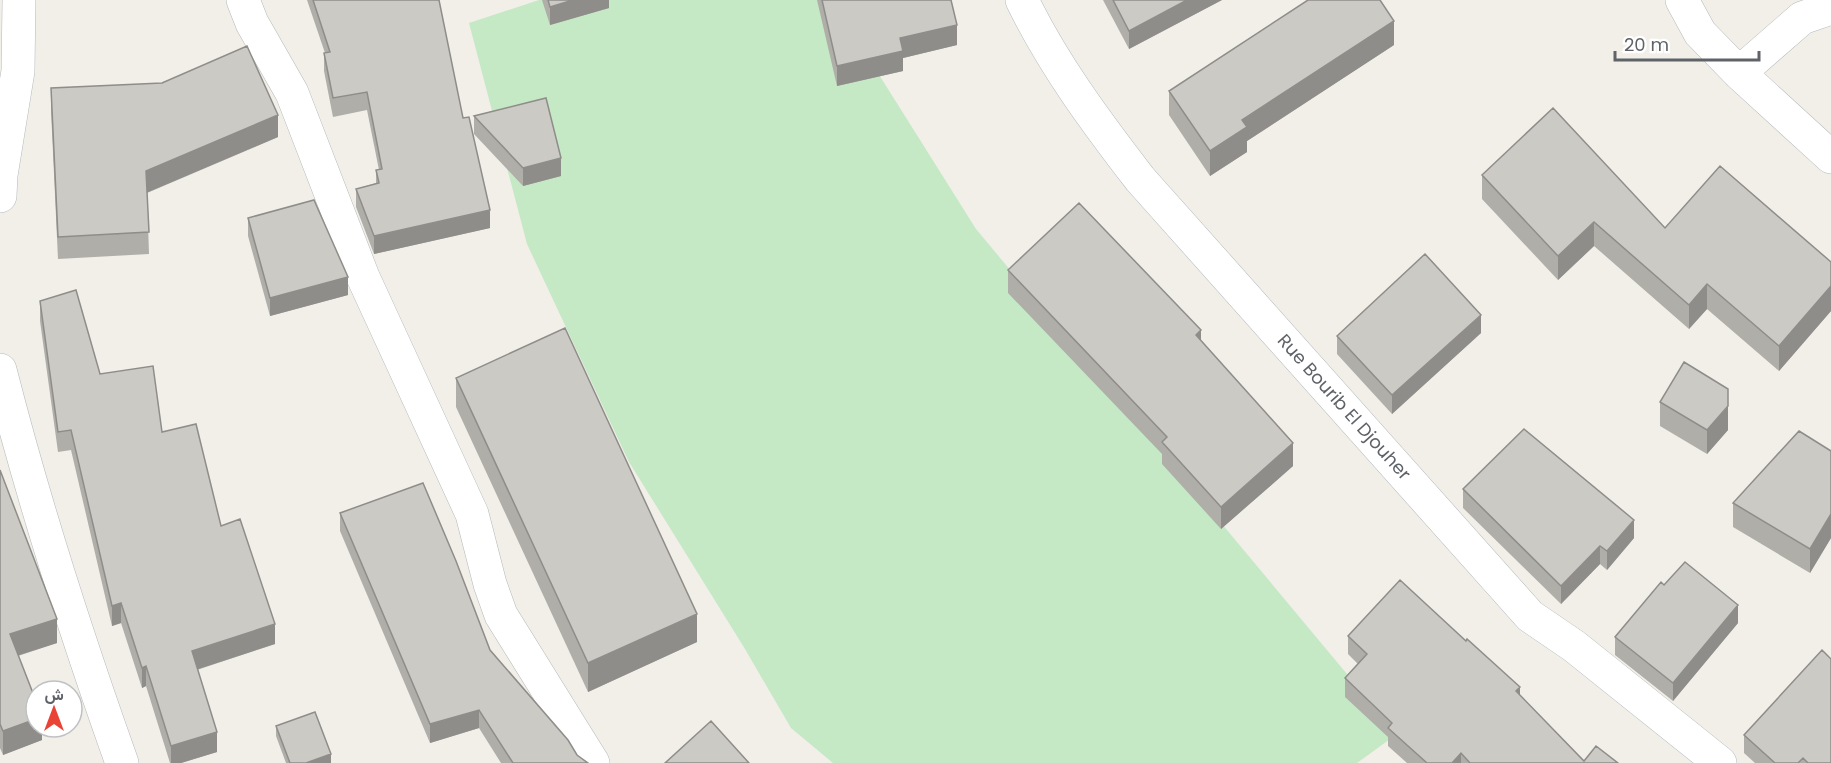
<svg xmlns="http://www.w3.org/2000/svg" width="1831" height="763" font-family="Poppins,Vazirmatn,sans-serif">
	<rect width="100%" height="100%" fill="#f1efe8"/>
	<path fill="#c5e8c5" d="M 539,0 L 832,0 L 976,229 L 1397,734 L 1357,763 L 833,763 L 791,728 L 745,649 L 629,462 L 527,244 L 469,23 Z"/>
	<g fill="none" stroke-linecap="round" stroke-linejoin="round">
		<defs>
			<path id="street" d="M 243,0 L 252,23 L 292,93 L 363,277 L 472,514 L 490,584 L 501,615 L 593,763
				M 1682,0 L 1700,33 L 1739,73 L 1831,157
				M 1739,73 L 1802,18 L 1831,8
				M 0,196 L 1,175 L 18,71 L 19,0
				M 0,370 C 34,503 76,634 122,763"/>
			<path id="secondary" d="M 1022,0 C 1053,64 1096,122 1140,179 L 1530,616 L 1574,646 L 1720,763"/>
		</defs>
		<use href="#street" stroke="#b5b8bc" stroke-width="34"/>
		<use href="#secondary" stroke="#b6babf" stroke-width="34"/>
		<use href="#street" stroke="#fff" stroke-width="33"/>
		<use href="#secondary" stroke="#fff" stroke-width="33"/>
	</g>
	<path fill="#afaea9" d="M 307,0 L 439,0 L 463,118 L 490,228 L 374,254 L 356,207 L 356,189 L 376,183 L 376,170 L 379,170 L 367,110 L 333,117 L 324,71 L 324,53 L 325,53 Z
		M 542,0 L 609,0 L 609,8 L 550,25 Z
		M 817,0 L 951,0 L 957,45 L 903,58 L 903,71 L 837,86 Z
		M 1103,0 L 1222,0 L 1129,49 Z
		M 1394,45 L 1247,141 L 1247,152 L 1210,176 L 1169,115 L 1169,91 Z
		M 51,88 L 278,137 L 147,193 L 149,254 L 58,259 L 51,110 Z
		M 474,116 L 561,176 L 523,186 L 474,134 Z
		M 1482,175 L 1665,228 L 1831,262 L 1831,311 L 1779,371 L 1707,309 L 1689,329 L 1594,246 L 1558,280 L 1482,199 Z
		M 248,218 L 348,295 L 270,316 L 248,236 Z
		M 1008,270 L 1201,340 L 1293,466 L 1221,529 L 1162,464 L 1162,454 L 1008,293 Z
		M 40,301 L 100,374 L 162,432 L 221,526 L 275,644 L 197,670 L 217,752 L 181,763 L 170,763 L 146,686 L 142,688 L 121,623 L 112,626 L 71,450 L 58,452 L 40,321 Z
		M 1481,333 L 1392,414 L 1337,354 L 1337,336 Z
		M 456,378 L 697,642 L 588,692 L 456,407 Z
		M 1660,402 L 1728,430 L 1707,454 L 1660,426 Z
		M 1831,451 L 1831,538 L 1810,573 L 1733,527 L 1733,503 Z
		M 0,470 L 57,643 L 18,656 L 42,727 L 42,740 L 3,755 L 0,748 Z
		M 1463,489 L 1634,538 L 1607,570 L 1600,564 L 1561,604 L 1463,508 Z
		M 340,513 L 490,650 L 577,755 L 588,763 L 501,763 L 479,728 L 430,743 L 340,531 Z
		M 1738,623 L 1673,701 L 1615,655 L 1615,637 Z
		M 1348,636 L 1520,696 L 1584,761 L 1618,763 L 1407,763 L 1388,746 L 1388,737 L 1345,697 L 1345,678 L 1358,664 L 1348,654 Z
		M 276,726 L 331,763 L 286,763 L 276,736 Z
		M 1744,735 L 1831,763 L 1755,763 L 1744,753 Z"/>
	<path fill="#8f8d8a" d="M 573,0 L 609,0 L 609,8 L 550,25 L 550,7 Z
		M 1187,0 L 1222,0 L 1129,49 L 1129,31 Z
		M 1394,21 L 1394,45 L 1247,141 L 1247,152 L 1210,176 L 1210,151 L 1242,120 Z
		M 957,25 L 957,45 L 903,58 L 903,71 L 837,86 L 837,66 L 900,38 Z
		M 278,115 L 278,137 L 146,193 L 146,171 Z
		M 561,158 L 561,176 L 523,186 L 523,168 Z
		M 490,210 L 490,228 L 374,254 L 374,236 Z
		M 1594,222 L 1594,246 L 1558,280 L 1558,256 Z
		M 348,277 L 348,295 L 270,316 L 270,298 Z
		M 1707,284 L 1707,309 L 1689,329 L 1689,305 Z
		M 1831,286 L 1831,311 L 1779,371 L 1779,346 Z
		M 1481,315 L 1481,333 L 1392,414 L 1392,395 Z
		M 1201,330 L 1201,352 L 1196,335 Z
		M 1728,406 L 1728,430 L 1707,454 L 1707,430 Z
		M 1293,443 L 1293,466 L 1221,529 L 1221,507 Z
		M 1831,514 L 1831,538 L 1810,573 L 1810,549 Z
		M 1634,520 L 1634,538 L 1607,570 L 1607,551 Z
		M 1600,546 L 1600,564 L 1561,604 L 1561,586 Z
		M 121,603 L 121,623 L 112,626 L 112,606 Z
		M 1738,605 L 1738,623 L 1673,701 L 1673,683 Z
		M 697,614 L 697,642 L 588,692 L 588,663 Z
		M 57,619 L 57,643 L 10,658 L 10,634 Z
		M 275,624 L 275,644 L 192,671 L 192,651 Z
		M 146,666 L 146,686 L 142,688 L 142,668 Z
		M 1520,687 L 1520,705 L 1516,691 Z
		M 479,710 L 479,728 L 430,743 L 430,724 Z
		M 36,719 L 36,727 L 42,727 L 42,740 L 3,755 L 3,731 Z
		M 217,732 L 217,752 L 181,763 L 171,763 L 171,746 Z
		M 1461,753 L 1461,763 L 1452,763 Z
		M 331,754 L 331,763 L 306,763 Z"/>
	<path fill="#cccac5" stroke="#8f8d8a" stroke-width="1.5" d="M 313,0 L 439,0 L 463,118 L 469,117 L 490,210 L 374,236 L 356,189 L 379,183 L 376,170 L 382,169 L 367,92 L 333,98 L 324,53 L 330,52 Z
		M 548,0 L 573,0 L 550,7 Z
		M 822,0 L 951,0 L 957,25 L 900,38 L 903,51 L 837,66 Z
		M 1113,0 L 1187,0 L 1129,31 Z
		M 1308,0 L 1380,0 L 1394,21 L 1242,120 L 1247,127 L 1210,151 L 1169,91 Z
		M 247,46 L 278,115 L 146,171 L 149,232 L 58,237 L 51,88 L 162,83 Z
		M 546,98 L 561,158 L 523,168 L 474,116 Z
		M 1553,108 L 1665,228 L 1720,166 L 1831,262 L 1831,286 L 1779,346 L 1707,284 L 1689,305 L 1594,222 L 1558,256 L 1482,175 Z
		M 314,200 L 348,277 L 270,298 L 248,218 Z
		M 1079,203 L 1201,330 L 1196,335 L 1293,443 L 1221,507 L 1162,442 L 1167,437 L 1008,270 Z
		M 1425,254 L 1481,315 L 1392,395 L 1337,336 Z
		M 76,290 L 100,374 L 153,366 L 162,432 L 196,424 L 221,526 L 240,519 L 275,624 L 192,651 L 217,732 L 171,746 L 146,666 L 142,668 L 121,603 L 112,606 L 71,430 L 58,432 L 40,301 Z
		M 565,328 L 697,614 L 588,663 L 456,378 Z
		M 1684,362 L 1728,389 L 1728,406 L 1707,430 L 1660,402 Z
		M 1524,429 L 1634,520 L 1607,551 L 1600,546 L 1561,586 L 1463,489 Z
		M 1799,431 L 1831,451 L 1831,514 L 1810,549 L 1733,503 Z
		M 0,470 L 57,619 L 10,634 L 36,701 L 36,719 L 3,731 L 0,724 Z
		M 423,483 L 456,561 L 490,650 L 568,740 L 577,755 L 588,763 L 513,763 L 479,710 L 430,724 L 340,513 Z
		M 1685,562 L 1738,605 L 1673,683 L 1615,637 L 1661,582 L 1664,585 Z
		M 1400,580 L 1466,641 L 1467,639 L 1520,687 L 1516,691 L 1584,761 L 1596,746 L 1618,763 L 1470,763 L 1461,753 L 1452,763 L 1427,763 L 1388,728 L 1392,723 L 1345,678 L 1367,654 L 1348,636 Z
		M 1822,650 L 1831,659 L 1831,763 L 1808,763 L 1803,758 L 1798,763 L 1775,763 L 1744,735 Z
		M 315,712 L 331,754 L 306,763 L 290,763 L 276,726 Z
		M 711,721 L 749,763 L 665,763 Z"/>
	<g text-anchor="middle" stroke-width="5" stroke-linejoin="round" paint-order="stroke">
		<g font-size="18" fill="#5f6368" stroke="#fff">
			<text transform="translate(1344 407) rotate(48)" y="6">Rue Bourib El Djouher</text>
		</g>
	</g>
	<g transform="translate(54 709)"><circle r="28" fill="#ffffff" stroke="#bfc1c3" stroke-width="1.5"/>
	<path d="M0-4.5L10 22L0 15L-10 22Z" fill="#ea4335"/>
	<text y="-9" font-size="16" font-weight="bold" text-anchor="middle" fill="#5f6368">ش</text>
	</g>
	<path d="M1615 51v9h144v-9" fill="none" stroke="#5f6368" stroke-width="3"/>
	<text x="1624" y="51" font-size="18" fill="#5f6368" stroke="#ffffff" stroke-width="4.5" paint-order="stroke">20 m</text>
</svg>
